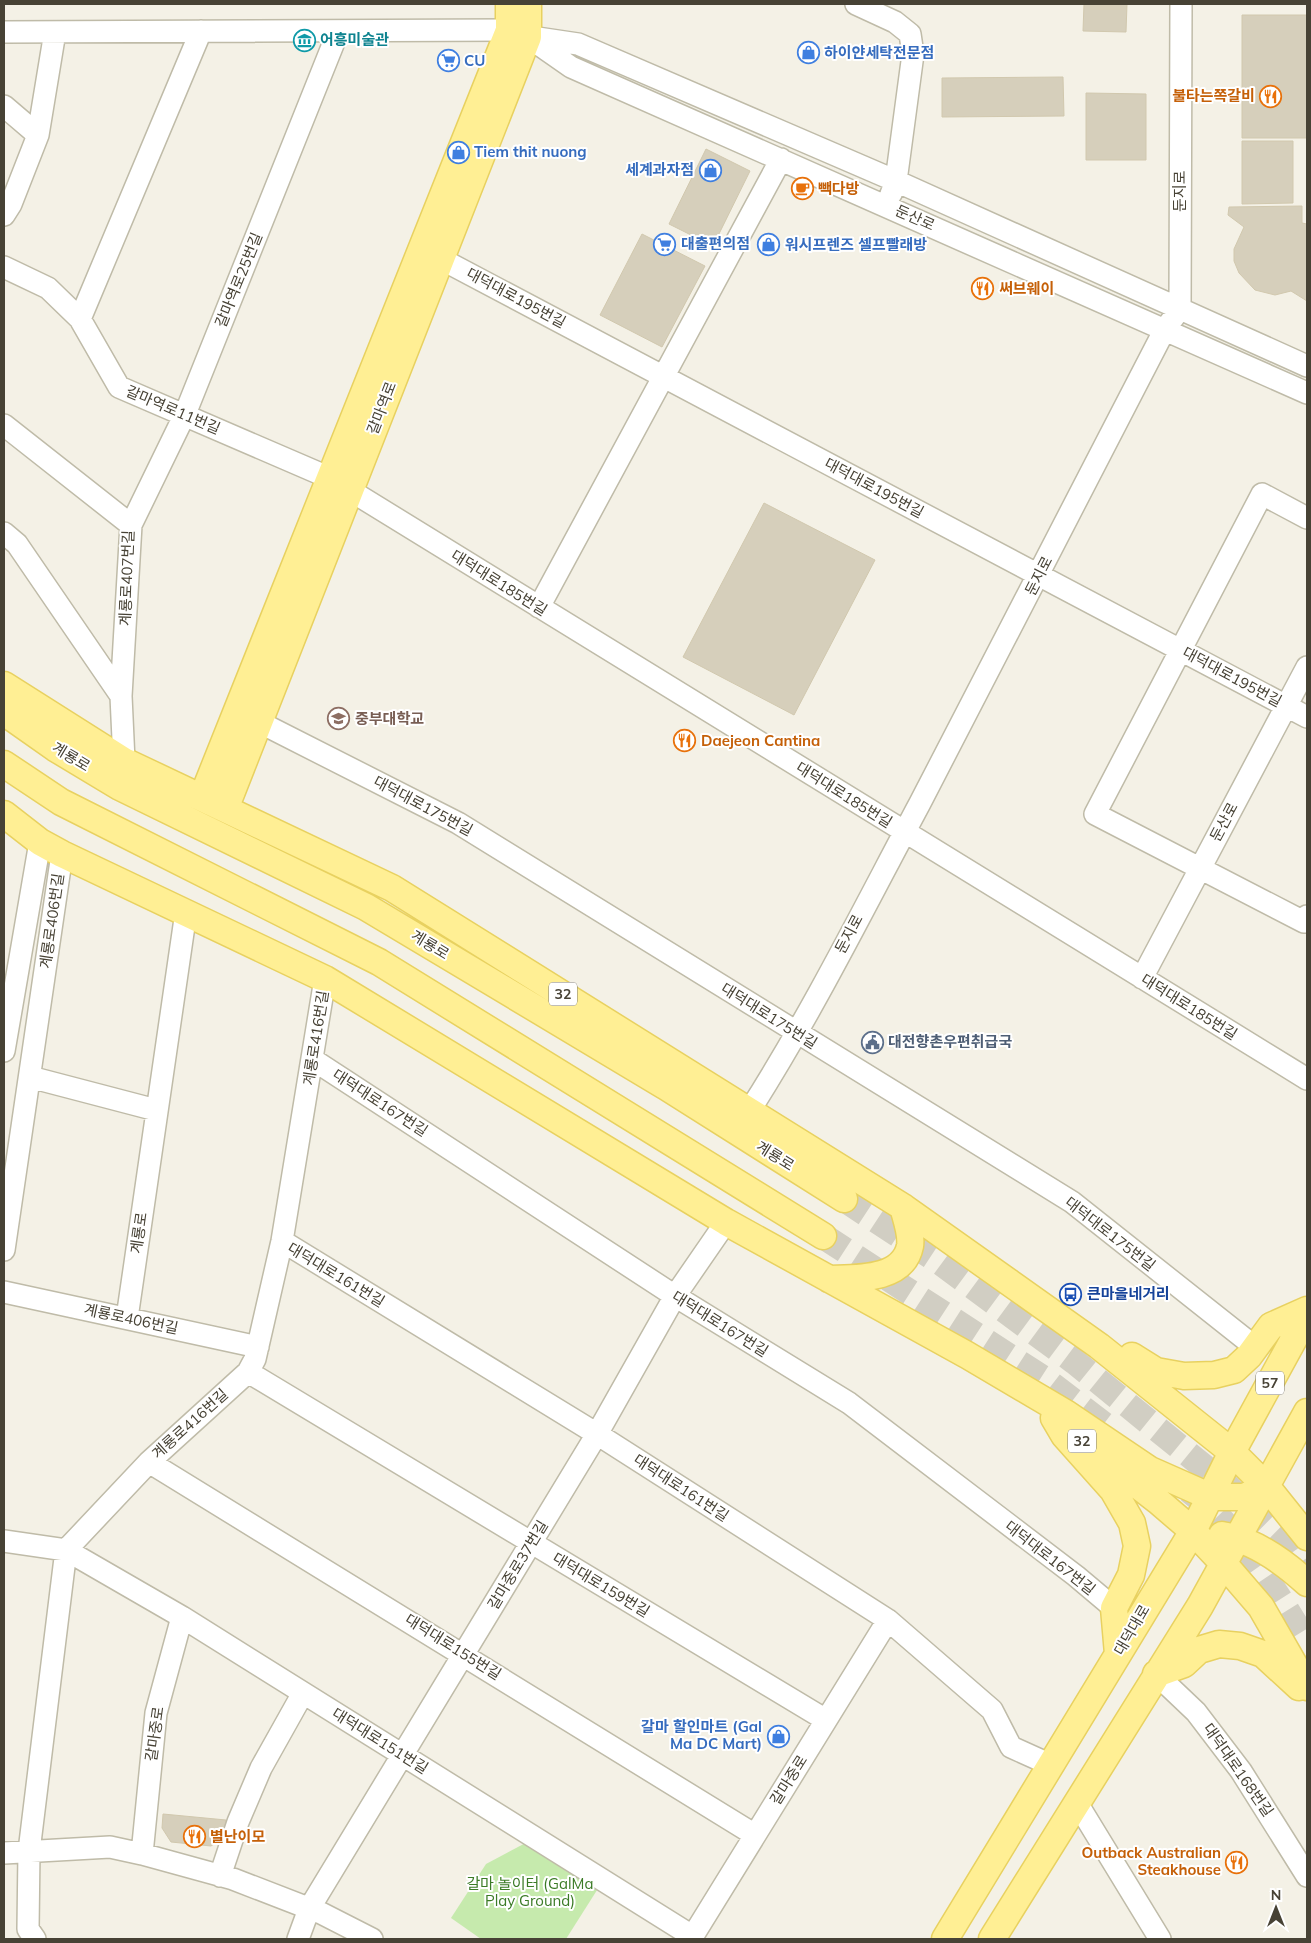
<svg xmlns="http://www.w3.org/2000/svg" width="1311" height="1943" font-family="Mulish,'Noto Sans KR',sans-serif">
	<rect width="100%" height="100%" fill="#f4f1e6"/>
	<path fill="#c6eaad" d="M 535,1838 L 599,1887 L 566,1939 L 481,1939 L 451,1918 L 486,1864 Z"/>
	<path fill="#d6cfbb" stroke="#d1c8ae" d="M 1084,4 L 1127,4 L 1126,32 L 1083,31 Z
		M 1242,15 L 1307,15 L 1307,138 L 1242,138 Z
		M 1063,77 L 1064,116 L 942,117 L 942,78 Z
		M 1086,93 L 1146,94 L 1146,160 L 1086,160 Z
		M 1242,141 L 1293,141 L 1293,203 L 1242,204 Z
		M 706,149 L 750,171 L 713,246 L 669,224 Z
		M 1302,206 L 1302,223 L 1307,224 L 1307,301 L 1291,291 L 1275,295 L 1255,290 L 1239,273 L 1234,261 L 1234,249 L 1244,227 L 1228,215 L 1229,207 Z
		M 642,234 L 705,266 L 662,347 L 600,315 Z
		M 764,503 L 875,560 L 794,715 L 683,657 Z
		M 163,1814 L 226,1820 L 224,1837 L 211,1846 L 171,1842 L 162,1828 Z"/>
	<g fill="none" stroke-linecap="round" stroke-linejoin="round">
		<path stroke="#d1cec3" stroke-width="26" stroke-dasharray="26 13" stroke-linecap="butt" d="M 844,1199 L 940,1262 L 1075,1362 L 1225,1484 L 1276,1534 L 1307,1578
			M 823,1236 L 1047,1381 L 1112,1431
			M 1189,1490 C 1240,1530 1273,1589 1307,1643"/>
		<defs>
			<path id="minor" d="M 856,4 L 895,22 L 910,34 L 913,54 L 896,181 L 891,194
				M 4,32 L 509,30
				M 528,37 L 571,67 L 1307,393
				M 531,37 L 578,44 L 896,181 L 1307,366
				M 4,106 L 38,135
				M 4,215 L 11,204 L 38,135 L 55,32
				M 441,259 L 1307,717
				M 4,267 L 48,288 L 80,319 L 119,387 L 330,478 L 1307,1079
				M 80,319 L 201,31
				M 4,425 L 131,525
				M 1307,518 L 1262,494 L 1095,814 L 1304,922 L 1307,916
				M 4,533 L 17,544 L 121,696
				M 539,607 L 781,159
				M 259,722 L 458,823 L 1072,1202 L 1255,1347
				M 124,761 L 121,696 L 131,525 L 185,414 L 338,32
				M 1142,978 L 1307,667
				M 4,1051 L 40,842
				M 312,1059 L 675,1296 L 849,1403 L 1076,1576 L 1114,1608
				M 30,1077 L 156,1110
				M 750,1110 C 813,1011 865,906 920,803 C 1003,645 1084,487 1165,329 L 1180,309 L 1181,4
				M 282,1241 L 597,1434 L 888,1620 L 992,1710 L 1011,1747 L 1051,1765
				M 4,1250 L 62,854
				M 4,1292 L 258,1347
				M 127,1318 L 186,912
				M 248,1372 L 826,1720
				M 149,1462 L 755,1835
				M 4,1541 L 66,1550 L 182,1617 L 692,1936
				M 1156,1674 L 1196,1712 L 1241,1771 L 1307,1876
				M 1077,1803 L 1160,1939
				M 4,1853 L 110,1847 L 142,1854 L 233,1879 L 321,1913 L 372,1939
				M 142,1854 L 156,1713 L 182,1617
				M 220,1876 L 238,1822 L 261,1768 L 303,1693
				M 35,1939 L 28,1929 L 29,1851 L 66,1550 L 149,1462 L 248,1372 L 255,1359 L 282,1241 L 325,979
				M 298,1939 L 309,1909 L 597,1434 L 675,1296 L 726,1222
				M 691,1939 L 888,1620"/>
			<path id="major" d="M 4,685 L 124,761 L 392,888 L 903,1207 L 1099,1346 L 1232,1452 L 1267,1487 L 1307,1537
				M 4,712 L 55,748 L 120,787 L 366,907 L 665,1086 L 844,1199
				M 4,764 L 61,802 L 379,962 L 823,1236
				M 202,798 L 509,30 L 509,4
				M 225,809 L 528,37 L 528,4
				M 4,814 L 40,842 L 62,854 L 325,979 L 726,1222 L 967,1355 L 1067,1414 L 1150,1470 L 1211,1497 L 1244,1497 L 1267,1487
				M 829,1279 C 855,1278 903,1281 910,1246 C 912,1234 906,1219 903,1207
				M 1132,1356 L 1156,1371 L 1184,1376 L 1214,1375 L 1234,1370 L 1249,1356 L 1271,1326 L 1307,1310
				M 1054,1418 L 1064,1435 L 1113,1490 L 1132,1523 L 1137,1546 L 1131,1575 L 1114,1608 L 1118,1654
				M 1091,1449 L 1158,1501 L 1193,1531 L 1224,1564 L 1261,1607 L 1307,1687
				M 1222,1535 C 1253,1540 1284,1562 1307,1583
				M 1156,1674 L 1184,1664 L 1199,1650 L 1219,1644 L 1240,1646 L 1263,1654 L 1299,1687
				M 945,1939 L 1193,1531 L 1232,1452 L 1307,1315
				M 992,1939 L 1200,1606 L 1307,1412"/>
		</defs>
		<use href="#minor" stroke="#bfbba8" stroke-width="24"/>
		<use href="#major" stroke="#e8d160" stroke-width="29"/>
		<use href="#minor" stroke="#fff" stroke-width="21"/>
		<use href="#major" stroke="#ffef94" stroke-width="26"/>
	</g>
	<defs>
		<symbol id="museum-ring" viewBox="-11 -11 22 22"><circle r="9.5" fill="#fff" stroke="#0f9aa8" stroke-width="1.5"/><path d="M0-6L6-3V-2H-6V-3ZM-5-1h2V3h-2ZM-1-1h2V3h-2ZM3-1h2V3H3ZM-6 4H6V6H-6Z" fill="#0f9aa8"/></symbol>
		<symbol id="shop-ring" viewBox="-11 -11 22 22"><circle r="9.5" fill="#fff" stroke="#3f7fe0" stroke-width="1.5"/><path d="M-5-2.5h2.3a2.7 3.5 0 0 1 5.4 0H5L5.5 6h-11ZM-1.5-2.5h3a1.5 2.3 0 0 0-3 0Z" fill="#3f7fe0"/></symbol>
		<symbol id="supermarket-ring" viewBox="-11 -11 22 22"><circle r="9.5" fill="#fff" stroke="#3f7fe0" stroke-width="1.5"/><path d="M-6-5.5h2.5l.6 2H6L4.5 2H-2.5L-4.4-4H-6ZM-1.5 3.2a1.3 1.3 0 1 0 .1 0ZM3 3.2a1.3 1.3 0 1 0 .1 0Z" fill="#3f7fe0"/></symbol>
		<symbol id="restaurant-ring" viewBox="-11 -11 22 22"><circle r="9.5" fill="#fff" stroke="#e8710a" stroke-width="1.5"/><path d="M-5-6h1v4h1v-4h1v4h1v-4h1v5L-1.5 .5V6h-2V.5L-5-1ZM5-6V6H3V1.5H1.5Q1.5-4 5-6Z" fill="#e8710a"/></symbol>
		<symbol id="cafe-ring" viewBox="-11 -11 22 22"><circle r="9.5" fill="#fff" stroke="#e8710a" stroke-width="1.5"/><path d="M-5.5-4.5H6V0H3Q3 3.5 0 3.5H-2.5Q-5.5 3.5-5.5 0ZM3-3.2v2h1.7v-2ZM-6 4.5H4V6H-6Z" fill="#e8710a"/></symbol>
		<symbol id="university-ring" viewBox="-11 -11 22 22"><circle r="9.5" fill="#fff" stroke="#8d6e63" stroke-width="1.5"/><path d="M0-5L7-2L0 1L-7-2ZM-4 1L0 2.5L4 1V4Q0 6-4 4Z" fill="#8d6e63"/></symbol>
		<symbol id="civic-ring" viewBox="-11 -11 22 22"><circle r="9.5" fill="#fff" stroke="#5c6f8a" stroke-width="1.5"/><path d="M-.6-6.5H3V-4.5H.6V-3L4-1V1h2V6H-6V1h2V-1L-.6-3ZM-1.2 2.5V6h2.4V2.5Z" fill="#5c6f8a"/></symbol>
		<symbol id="bus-ring" viewBox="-11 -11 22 22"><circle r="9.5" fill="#fff" stroke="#1a4fb4" stroke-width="1.5"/><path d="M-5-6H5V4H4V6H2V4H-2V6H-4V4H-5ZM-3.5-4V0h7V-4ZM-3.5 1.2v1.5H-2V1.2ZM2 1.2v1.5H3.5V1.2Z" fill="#1a4fb4"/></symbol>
	</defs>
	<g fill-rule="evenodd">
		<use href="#museum-ring" x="292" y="28" width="25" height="25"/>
		<use href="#shop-ring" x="796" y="40" width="25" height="25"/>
		<use href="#supermarket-ring" x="436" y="48" width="25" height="25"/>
		<use href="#restaurant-ring" x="1258" y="84" width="25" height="25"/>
		<use href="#shop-ring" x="446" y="140" width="25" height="25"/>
		<use href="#shop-ring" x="698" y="158" width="25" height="25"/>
		<use href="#cafe-ring" x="790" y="176" width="25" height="25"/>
		<use href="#supermarket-ring" x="652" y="232" width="25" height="25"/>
		<use href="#shop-ring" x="756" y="232" width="25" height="25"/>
		<use href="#restaurant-ring" x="970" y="276" width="25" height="25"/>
		<use href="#university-ring" x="326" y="706" width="25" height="25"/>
		<use href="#restaurant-ring" x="672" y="728" width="25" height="25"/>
		<use href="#civic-ring" x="860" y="1030" width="25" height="25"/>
		<use href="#bus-ring" x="1058" y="1282" width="25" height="25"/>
		<use href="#shop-ring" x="766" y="1724" width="25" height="25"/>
		<use href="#restaurant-ring" x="182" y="1824" width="25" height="25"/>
		<use href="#restaurant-ring" x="1224" y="1850" width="25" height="25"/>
	</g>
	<g text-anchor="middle" stroke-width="4" stroke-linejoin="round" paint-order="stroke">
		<g fill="#fff" stroke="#7e7b72" stroke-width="1">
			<rect x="549" y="982.5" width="28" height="23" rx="4"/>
			<rect x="1256" y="1371.5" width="28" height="23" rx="4"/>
			<rect x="1068" y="1429.5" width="28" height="23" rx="4"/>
		</g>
		<g font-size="14" font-weight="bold" fill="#474235">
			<text x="563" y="999">32</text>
			<text x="1270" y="1388">57</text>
			<text x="1082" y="1446">32</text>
		</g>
		<g font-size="15" font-weight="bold" fill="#0d838f" stroke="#fff" text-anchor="start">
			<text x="320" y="45">어흥미술관</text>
		</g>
		<g font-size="15" font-weight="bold" fill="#366cbe" stroke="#fff" text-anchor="start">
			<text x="824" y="58">하이얀세탁전문점</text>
			<text x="464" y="66">CU</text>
			<text x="474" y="157">Tiem thit nuong</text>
			<text x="694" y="175" text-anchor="end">세계과자점</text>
			<text x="681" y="249">대출편의점</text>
			<text x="785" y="250">워시프렌즈 셀프빨래방</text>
			<text x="762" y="1732" text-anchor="end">갈마 할인마트 (Gal<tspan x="762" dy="17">Ma DC Mart)</tspan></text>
		</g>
		<g font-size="15" font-weight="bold" fill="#c56008" stroke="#fff" text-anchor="start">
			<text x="1255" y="101" text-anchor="end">불타는쪽갈비</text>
			<text x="818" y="194">빽다방</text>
			<text x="999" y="294">써브웨이</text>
			<text x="701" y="746">Daejeon Cantina</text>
			<text x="210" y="1842">별난이모</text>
			<text x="1221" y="1858" text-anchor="end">Outback Australian<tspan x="1221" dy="17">Steakhouse</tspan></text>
		</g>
		<g font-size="15" fill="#474235" stroke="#fff">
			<text transform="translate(1180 191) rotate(-90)" y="5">둔지로</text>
			<text transform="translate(915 218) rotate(24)" y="5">둔산로</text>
			<text transform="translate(239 280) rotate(-68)" y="5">갈마역로25번길</text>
			<text transform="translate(516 298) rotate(28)" y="5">대덕대로195번길</text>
			<text transform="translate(382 408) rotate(-69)" y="5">갈마역로</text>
			<text transform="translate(173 410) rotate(23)" y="5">갈마역로11번길</text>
			<text transform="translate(874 488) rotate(28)" y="5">대덕대로195번길</text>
			<text transform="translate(1039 576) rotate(-63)" y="5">둔지로</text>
			<text transform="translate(127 578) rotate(-88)" y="5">계룡로407번길</text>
			<text transform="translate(499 583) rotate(32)" y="5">대덕대로185번길</text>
			<text transform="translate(1232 677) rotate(28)" y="5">대덕대로195번길</text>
			<text transform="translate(71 757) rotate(31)" y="5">계룡로</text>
			<text transform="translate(844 795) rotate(32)" y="5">대덕대로185번길</text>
			<text transform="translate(423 806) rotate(28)" y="5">대덕대로175번길</text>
			<text transform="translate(1224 822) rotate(-62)" y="5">둔산로</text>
			<text transform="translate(52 921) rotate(-82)" y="5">계룡로406번길</text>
			<text transform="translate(849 934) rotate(-62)" y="5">둔지로</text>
			<text transform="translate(430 945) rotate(31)" y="5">계룡로</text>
			<text transform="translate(1189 1007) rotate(32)" y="5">대덕대로185번길</text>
			<text transform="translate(769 1016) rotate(32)" y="5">대덕대로175번길</text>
			<text transform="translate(316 1038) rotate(-81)" y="5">계룡로416번길</text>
			<text transform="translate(380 1103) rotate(33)" y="5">대덕대로167번길</text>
			<text transform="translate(775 1156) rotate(32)" y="5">계룡로</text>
			<text transform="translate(139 1233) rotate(-82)" y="5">계룡로</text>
			<text transform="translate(1110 1234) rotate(38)" y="5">대덕대로175번길</text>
			<text transform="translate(336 1275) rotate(31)" y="5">대덕대로161번길</text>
			<text transform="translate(131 1319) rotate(12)" y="5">계룡로406번길</text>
			<text transform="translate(720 1324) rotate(32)" y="5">대덕대로167번길</text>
			<text transform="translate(190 1424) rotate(-42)" y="5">계룡로416번길</text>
			<text transform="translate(681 1488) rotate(33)" y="5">대덕대로161번길</text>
			<text transform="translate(1050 1558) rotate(38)" y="5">대덕대로167번길</text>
			<text transform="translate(518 1565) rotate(-59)" y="5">갈마중로37번길</text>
			<text transform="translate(601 1585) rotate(31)" y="5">대덕대로159번길</text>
			<text transform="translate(1132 1630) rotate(-60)" y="5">대덕대로</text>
			<text transform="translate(453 1647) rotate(32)" y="5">대덕대로155번길</text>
			<text transform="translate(155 1734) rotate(-82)" y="5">갈마중로</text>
			<text transform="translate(380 1741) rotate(32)" y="5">대덕대로151번길</text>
			<text transform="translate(1238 1770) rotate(55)" y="5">대덕대로168번길</text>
			<text transform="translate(789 1780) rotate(-58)" y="5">갈마중로</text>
		</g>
		<g font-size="15" font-weight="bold" fill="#785e54" stroke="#fff" text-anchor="start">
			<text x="355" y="724">중부대학교</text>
		</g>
		<g font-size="15" font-weight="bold" fill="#4e5e75" stroke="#fff" text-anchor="start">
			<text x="888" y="1047">대전향촌우편취급국</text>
		</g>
		<g font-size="15" font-weight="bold" fill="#164399" stroke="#fff" text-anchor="start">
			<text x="1087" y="1299">큰마을네거리</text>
		</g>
		<g font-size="15" fill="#3b7b26" stroke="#fff">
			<text x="530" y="1889">갈마 놀이터 (GalMa<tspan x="530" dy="17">Play Ground)</tspan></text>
		</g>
	</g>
	<rect width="1311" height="1943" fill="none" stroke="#474235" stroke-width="10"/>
	<g transform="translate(1276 1908)" stroke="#ffffff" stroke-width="4" paint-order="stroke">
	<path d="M0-4L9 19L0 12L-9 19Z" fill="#474235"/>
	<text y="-8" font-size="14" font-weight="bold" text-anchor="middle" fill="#474235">N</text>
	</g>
</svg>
